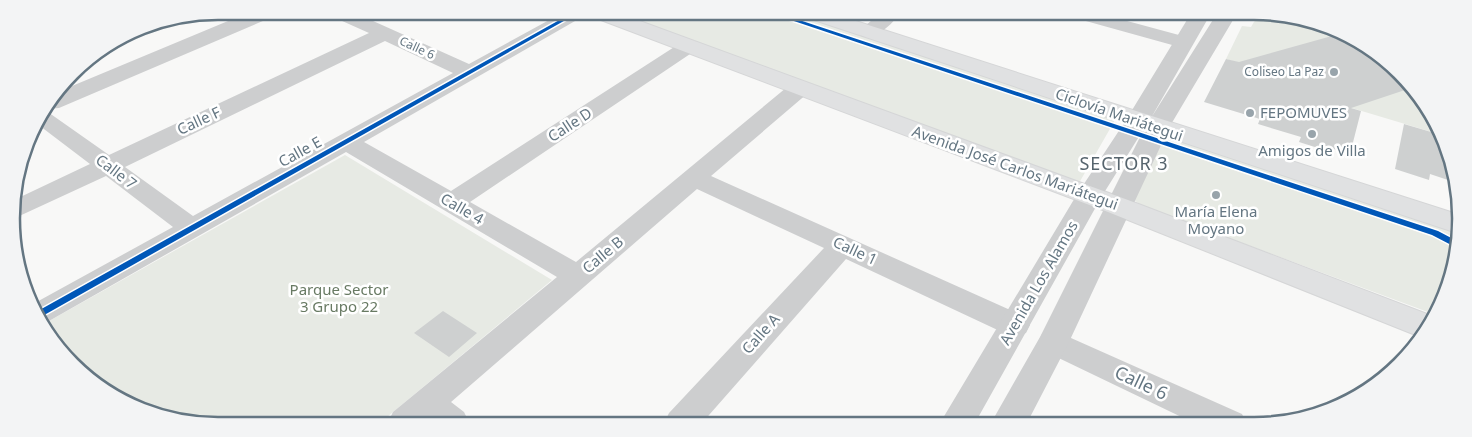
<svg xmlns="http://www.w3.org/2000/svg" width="1472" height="437" font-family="'Noto Sans',sans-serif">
	<rect width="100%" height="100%" fill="#f8f8f7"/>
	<path fill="#e7eae4" d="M 616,13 L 793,13 L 1115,120 L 1079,183 Z
		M 1258,15 L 1294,15 L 1369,46 L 1426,104 L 1436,127 L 1435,133 L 1315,97 L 1319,86 L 1226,59 L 1242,26 L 1251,27 Z
		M 1175,138 L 1457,231 L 1457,259 L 1436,315 L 1140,205 L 1131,197 L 1164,140 Z
		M 345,155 L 552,280 L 381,422 L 178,422 L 104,391 L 46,334 L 42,325 Z"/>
	<path fill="#ced0d0" d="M 1339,34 L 1369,46 L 1411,88 L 1351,108 L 1361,111 L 1350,154 L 1320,145 L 1318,148 L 1299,142 L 1301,137 L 1258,124 L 1260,119 L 1204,102 L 1226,59 L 1239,62 Z
		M 1404,124 L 1438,134 L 1457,178 L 1457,183 L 1430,174 L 1429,180 L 1395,169 Z
		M 443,311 L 477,333 L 449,357 L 414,333 Z"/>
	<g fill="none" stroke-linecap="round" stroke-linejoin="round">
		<defs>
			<path id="secondary" d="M 590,13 L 618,13 L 1128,200 L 1435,317 L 1421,337 L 1418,336 L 1108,212 L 593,17 Z
				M 802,13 L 834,14 L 1457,214 L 1457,233 L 805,17 Z"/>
		</defs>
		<use href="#secondary" stroke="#d5d6d7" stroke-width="2"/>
		<path fill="#cdcecf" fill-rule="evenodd" d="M 329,12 L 353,12 L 469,64 L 562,13 L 584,13 L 582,17 L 364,142 L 451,191 L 682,42 L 689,40 L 696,42 L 699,46 L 696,50 L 470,202 L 576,262 L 792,83 L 800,82 L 808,83 L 811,88 L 808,93 L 711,176 L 1026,317 L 1030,325 L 1026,333 L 1015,337 L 1004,333 L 846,259 L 702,423 L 664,423 L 669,413 L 824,248 L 697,189 L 451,402 L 464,412 L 469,422 L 388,422 L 393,412 L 557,277 L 346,152 L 42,325 L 33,304 L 173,227 L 106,176 L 15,218 L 14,200 L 90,164 L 36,123 L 45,110 L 109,155 L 369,33 L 331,16 ZM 385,41 L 453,73 L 193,216 L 125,167 Z
			M 879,14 L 899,14 C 891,26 875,40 861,36 L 858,32 Z
			M 1073,14 L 1105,15 L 1190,38 L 1193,42 L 1190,46 L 1183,48 L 1075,18 Z
			M 1053,330 L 1242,414 L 1247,424 L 1196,424 L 1042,350 L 1038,342 L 1042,334 Z"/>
		<path fill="#cdcecf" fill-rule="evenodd" d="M 252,11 L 280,11 L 277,15 L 59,108 L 46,109 L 60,91 Z
			M 1190,15 L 1210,15 L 1151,118 L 1216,15 L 1236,15 L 1170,126 L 1069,342 L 1027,423 L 991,423 L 1040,337 L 1145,127 L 1102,196 L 975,423 L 940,423 L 1076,196 L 1126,120 Z"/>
		<use href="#secondary" fill="#e0e1e2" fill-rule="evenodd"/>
		<defs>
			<path id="cycleway" d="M 572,13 L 578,13 L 39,318 L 36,312 Z
				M 770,13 L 778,13 L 1438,231 L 1457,241 L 1457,248 L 1432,235 Z"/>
		</defs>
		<use href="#cycleway" stroke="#fff" stroke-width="3"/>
		<use href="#cycleway" fill="#0057b8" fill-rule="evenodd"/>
	</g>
	<g fill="#98a4ab" stroke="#fff" stroke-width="2">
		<circle cx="1334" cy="72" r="5"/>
		<circle cx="1250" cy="113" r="5"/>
		<circle cx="1312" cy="134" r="5"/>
		<circle cx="1216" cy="195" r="5"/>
	</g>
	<g text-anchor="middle" stroke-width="5" stroke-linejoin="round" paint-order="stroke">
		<g font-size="12" fill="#647682" stroke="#fff">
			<text transform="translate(417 48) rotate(25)" y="4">Calle 6</text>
		</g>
		<g font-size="12" fill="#647682" stroke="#fff" text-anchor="end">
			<text x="1324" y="76">Coliseo La Paz</text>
		</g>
		<g font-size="15" fill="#647682" stroke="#fff">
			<text x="1260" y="118" text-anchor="start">FEPOMUVES</text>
			<text x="1312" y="156">Amigos de Villa</text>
			<text x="1216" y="217">María Elena<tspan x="1216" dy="17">Moyano</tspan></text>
		</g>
		<g font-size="15" fill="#647682" stroke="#fff">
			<text transform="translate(1119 115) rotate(19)" y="5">Ciclovía Mariátegui</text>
			<text transform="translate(199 121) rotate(-25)" y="5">Calle F</text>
			<text transform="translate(570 125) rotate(-33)" y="5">Calle D</text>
			<text transform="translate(300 152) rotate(-29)" y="5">Calle E</text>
			<text transform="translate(1015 168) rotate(20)" y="5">Avenida José Carlos Mariátegui</text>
			<text transform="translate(116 172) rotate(37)" y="5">Calle 7</text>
			<text transform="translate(462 209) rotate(30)" y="5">Calle 4</text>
			<text transform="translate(855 251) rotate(25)" y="5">Calle 1</text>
			<text transform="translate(603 255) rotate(-40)" y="5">Calle B</text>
			<text transform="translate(1039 283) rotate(-60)" y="5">Avenida Los Alamos</text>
			<text transform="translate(761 334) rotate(-48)" y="5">Calle A</text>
		</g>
		<g font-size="15" fill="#687a63" stroke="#fff">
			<text x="339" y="295">Parque Sector<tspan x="339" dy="17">3 Grupo 22</tspan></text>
		</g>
		<g font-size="18" letter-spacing="1" fill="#56646d" stroke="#fff">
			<text x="1124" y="170">SECTOR 3</text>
		</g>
		<g font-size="18" fill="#647682" stroke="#fff">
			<text transform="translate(1141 383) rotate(25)" y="6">Calle 6</text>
		</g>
	</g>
	<path d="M0 0H1472V437H0ZM218 20H1254A198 198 0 0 1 1452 218V219A198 198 0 0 1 1254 417H218A198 198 0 0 1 20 219V218A198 198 0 0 1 218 20Z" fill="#f3f4f5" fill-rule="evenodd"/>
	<path fill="none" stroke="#647682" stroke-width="2.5" d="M218 20H1254A198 198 0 0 1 1452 218V219A198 198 0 0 1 1254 417H218A198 198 0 0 1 20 219V218A198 198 0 0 1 218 20Z"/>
</svg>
